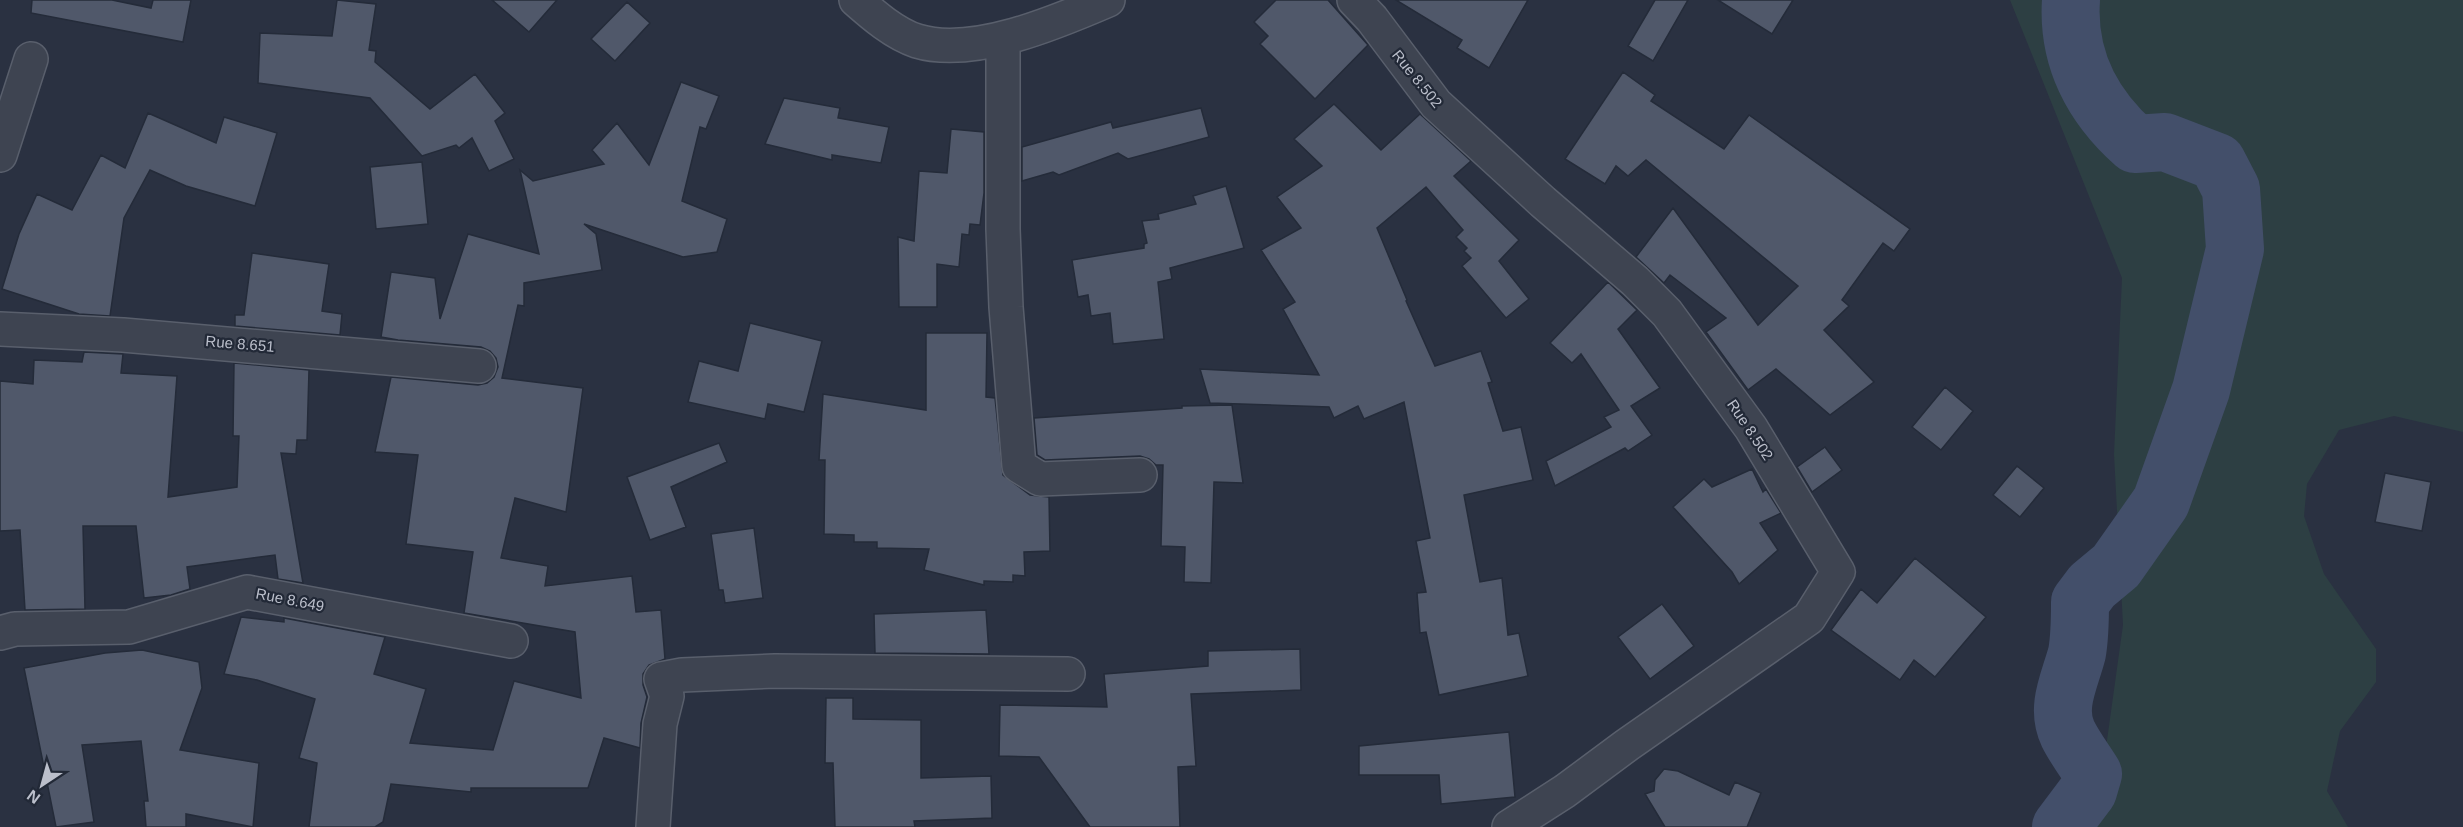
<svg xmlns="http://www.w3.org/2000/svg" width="2463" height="827" font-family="Helvetica,sans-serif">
	<rect width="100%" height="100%" fill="#2a3141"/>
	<path fill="#2d3f43" d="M 2010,0 L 2463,0 L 2463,432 L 2394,416 L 2339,430 L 2307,484 L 2304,516 L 2324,574 L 2376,649 L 2376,682 L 2340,731 L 2327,791 L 2348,827 L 2095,827 L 2123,625 L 2114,454 L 2122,278 Z"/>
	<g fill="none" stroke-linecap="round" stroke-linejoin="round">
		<path stroke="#434f6a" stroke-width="58" d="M 2061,827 L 2088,791 L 2093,774 C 2085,761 2075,748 2068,734 C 2055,707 2070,680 2077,653 C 2080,636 2080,619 2080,602 L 2092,586 L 2116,566 L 2161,502 L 2201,390 L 2235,249 L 2231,189 L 2217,162 L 2165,142 L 2135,144 C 2092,106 2067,58 2071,0"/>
	</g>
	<path fill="#50586a" stroke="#242b39" stroke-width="1.5" d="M 32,0 L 112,0 L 151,8 L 153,0 L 191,0 L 183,42 L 31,13 Z
		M 337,0 L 376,4 L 369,50 L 376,51 L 375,62 L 430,109 L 475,74 L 505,113 L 495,121 L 514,159 L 489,171 L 472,138 L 459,148 L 456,145 L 422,156 L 370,98 L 258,83 L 260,33 L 332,36 Z
		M 492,0 L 557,0 L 529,32 Z
		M 1276,0 L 1328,0 L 1368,45 L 1315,99 L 1260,44 L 1268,36 L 1254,22 Z
		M 1396,0 L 1528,0 L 1489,68 L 1457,48 L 1462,40 Z
		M 1655,0 L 1688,0 L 1653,61 L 1628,46 Z
		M 1718,0 L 1793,0 L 1772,34 Z
		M 627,2 L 650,23 L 615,61 L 591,39 Z
		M 1623,72 L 1655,95 L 1651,101 L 1724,149 L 1749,115 L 1910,229 L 1894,251 L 1883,243 L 1842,300 L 1849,306 L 1824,330 L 1874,382 L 1830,415 L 1776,369 L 1748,390 L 1706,332 L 1726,318 L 1670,275 L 1664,283 L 1636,257 L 1673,208 L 1758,325 L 1798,286 L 1646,160 L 1628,176 L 1616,166 L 1605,184 L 1565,159 Z
		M 681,82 L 719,96 L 706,129 L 700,127 L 682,201 L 727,219 L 717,252 L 683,257 L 584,224 L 596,234 L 602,270 L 524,283 L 524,306 L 518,305 L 502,378 L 583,388 L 566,512 L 515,498 L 501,558 L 548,566 L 545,586 L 632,576 L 636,612 L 661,610 L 665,659 L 649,665 L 643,674 L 643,685 L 647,697 L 641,723 L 640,748 L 604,738 L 588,788 L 471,788 L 471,792 L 391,784 L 383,822 L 375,827 L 309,827 L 317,763 L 299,758 L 315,699 L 257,680 L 224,674 L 241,617 L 284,622 L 284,618 L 385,637 L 374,674 L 426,689 L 410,743 L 493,750 L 514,681 L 581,698 L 575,632 L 464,613 L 473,552 L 406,544 L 418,455 L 375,452 L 391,377 L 478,385 L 487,383 L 494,377 L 498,367 L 496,358 L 490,351 L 481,347 L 398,340 L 381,337 L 391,272 L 435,278 L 440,319 L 468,234 L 539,254 L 520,170 L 533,181 L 604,164 L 592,150 L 617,123 L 649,165 Z
		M 784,98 L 840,108 L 838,118 L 889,127 L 881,163 L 832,155 L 832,160 L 765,144 Z
		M 1334,104 L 1381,150 L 1420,114 L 1471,161 L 1454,176 L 1519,240 L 1499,261 L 1529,299 L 1506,318 L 1462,266 L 1471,258 L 1464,251 L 1467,248 L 1456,237 L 1463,230 L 1426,187 L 1377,228 L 1407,300 L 1406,301 L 1435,366 L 1481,351 L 1492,382 L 1488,383 L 1503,431 L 1521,427 L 1533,480 L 1464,495 L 1480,582 L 1502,578 L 1508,635 L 1519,633 L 1528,676 L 1439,695 L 1426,632 L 1420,633 L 1417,593 L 1426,592 L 1416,541 L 1430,538 L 1404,402 L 1364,419 L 1358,406 L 1334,418 L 1329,407 L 1210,403 L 1200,369 L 1319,375 L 1283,309 L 1295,302 L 1261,250 L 1301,228 L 1277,197 L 1322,166 L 1294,139 Z
		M 1201,108 L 1209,137 L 1128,159 L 1118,153 L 1059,175 L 1053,172 L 1022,181 L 1022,147 L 1111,122 L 1113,128 Z
		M 148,113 L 216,143 L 224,117 L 277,133 L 255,206 L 186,186 L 150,170 L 124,218 L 110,316 L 79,314 L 2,289 L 19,234 L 37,194 L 72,210 L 101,155 L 125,168 Z
		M 951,129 L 984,132 L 984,193 L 980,225 L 970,224 L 969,235 L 962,234 L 959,267 L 937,264 L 937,307 L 899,307 L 898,237 L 914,241 L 919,171 L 947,173 Z
		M 422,162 L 428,224 L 376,229 L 370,167 Z
		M 1226,186 L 1244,248 L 1170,268 L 1172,279 L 1158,282 L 1164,339 L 1113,344 L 1110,313 L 1091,316 L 1088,295 L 1078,297 L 1072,260 L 1144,248 L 1144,244 L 1147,243 L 1142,221 L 1159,219 L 1158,214 L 1196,204 L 1193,196 Z
		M 252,253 L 329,264 L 322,311 L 342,314 L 340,335 L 235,326 L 235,315 L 244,315 Z
		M 1608,282 L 1637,310 L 1618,329 L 1660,388 L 1631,406 L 1652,435 L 1628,451 L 1625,448 L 1555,486 L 1546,461 L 1611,427 L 1604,417 L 1619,410 L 1581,354 L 1572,363 L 1550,343 Z
		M 750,323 L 822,341 L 804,412 L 768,404 L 765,419 L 688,402 L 699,361 L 738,371 Z
		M 926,333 L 987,333 L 986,397 L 995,398 L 1003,475 L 1030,495 L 1049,497 L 1050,551 L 1024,552 L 1025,576 L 1013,575 L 1013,582 L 984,581 L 984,585 L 924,570 L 929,549 L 877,548 L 877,542 L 854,542 L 854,535 L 824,534 L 825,460 L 819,460 L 823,394 L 926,410 Z
		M 84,352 L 123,354 L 121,373 L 177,376 L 168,497 L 237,487 L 239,436 L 233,436 L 234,363 L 309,370 L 307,440 L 297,440 L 296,454 L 281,453 L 303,583 L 278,579 L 275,555 L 187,567 L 190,589 L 171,595 L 144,598 L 136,526 L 83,526 L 85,609 L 25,610 L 20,530 L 0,531 L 0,381 L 33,384 L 34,360 L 82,362 Z
		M 1945,387 L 1973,411 L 1941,450 L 1912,427 Z
		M 1232,405 L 1243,483 L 1214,482 L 1211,583 L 1184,582 L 1185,547 L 1161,546 L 1163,465 L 1156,465 L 1149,459 L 1140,456 L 1045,460 L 1037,455 L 1034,418 L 1182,408 L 1182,406 Z
		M 719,443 L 727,462 L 671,487 L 686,527 L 650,540 L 627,477 Z
		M 1825,447 L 1842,470 L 1812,492 L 1797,467 Z
		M 2017,466 L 2044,488 L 2020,517 L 1993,495 Z
		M 1752,469 L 1763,492 L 1766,489 L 1781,513 L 1760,523 L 1778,550 L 1739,584 L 1732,572 L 1673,507 L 1704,479 L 1712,487 Z
		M 2385,473 L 2431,482 L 2422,531 L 2375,522 Z
		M 754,528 L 763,598 L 725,603 L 723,590 L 719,590 L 711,534 Z
		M 1915,558 L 1986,617 L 1935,677 L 1914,660 L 1900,680 L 1831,630 L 1861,589 L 1877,603 Z
		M 1662,604 L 1694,646 L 1650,679 L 1618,637 Z
		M 986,610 L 989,654 L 875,653 L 874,614 Z
		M 1300,649 L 1301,690 L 1191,694 L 1196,766 L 1178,767 L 1180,827 L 1090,827 L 1039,757 L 999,756 L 1000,705 L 1107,707 L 1104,674 L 1208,666 L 1208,651 Z
		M 142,650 L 199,662 L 202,688 L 180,750 L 259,763 L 253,827 L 186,814 L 186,827 L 146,827 L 144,801 L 148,801 L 141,741 L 82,745 L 94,822 L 56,827 L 24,668 L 105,653 Z
		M 826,698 L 853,698 L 853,719 L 921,720 L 921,778 L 991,776 L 992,818 L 914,821 L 915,827 L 835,827 L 833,763 L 825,763 Z
		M 1509,732 L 1515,797 L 1441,804 L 1439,775 L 1359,775 L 1359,746 Z
		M 1664,769 L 1678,771 L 1729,795 L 1735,782 L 1761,793 L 1747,827 L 1665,827 L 1645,794 L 1654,791 L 1655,780 Z"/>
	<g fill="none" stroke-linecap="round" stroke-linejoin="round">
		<defs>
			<path id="minor" d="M 856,0 C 873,15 895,34 917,41 C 973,58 1057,22 1108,0
				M 1354,0 L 1372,19 L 1436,104 L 1543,202 L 1635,281 L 1667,313 L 1751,428 L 1838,572 L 1809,618 L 1627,745 L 1565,791 L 1509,827
				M 1003,39 L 1003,229 L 1006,307 L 1019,466 L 1040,479 L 1140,475
				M 0,155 L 31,59
				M 0,329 L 123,335 L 479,366
				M 0,633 L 15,629 L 129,627 L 247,592 L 511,641
				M 653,827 L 660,724 L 667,696 L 661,679 L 682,675 L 775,671 L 1068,674"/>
		</defs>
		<use href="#minor" stroke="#595f6c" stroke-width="36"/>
		<use href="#minor" stroke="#3e4451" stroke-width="33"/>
	</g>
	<g text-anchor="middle" stroke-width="4.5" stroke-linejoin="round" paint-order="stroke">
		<g font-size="15" fill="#bbbfcb" stroke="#222937">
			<text transform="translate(1417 79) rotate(51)" y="5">Rue 8.502</text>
			<text transform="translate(240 344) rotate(5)" y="5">Rue 8.651</text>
			<text transform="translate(1750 430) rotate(56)" y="5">Rue 8.502</text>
			<text transform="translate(290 600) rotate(11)" y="5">Rue 8.649</text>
		</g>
	</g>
	<g transform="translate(42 785) rotate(216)" stroke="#222937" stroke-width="4.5" paint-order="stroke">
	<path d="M0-4.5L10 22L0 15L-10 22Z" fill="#bbbfcb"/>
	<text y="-9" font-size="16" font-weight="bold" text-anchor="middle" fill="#bbbfcb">N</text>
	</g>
</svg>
